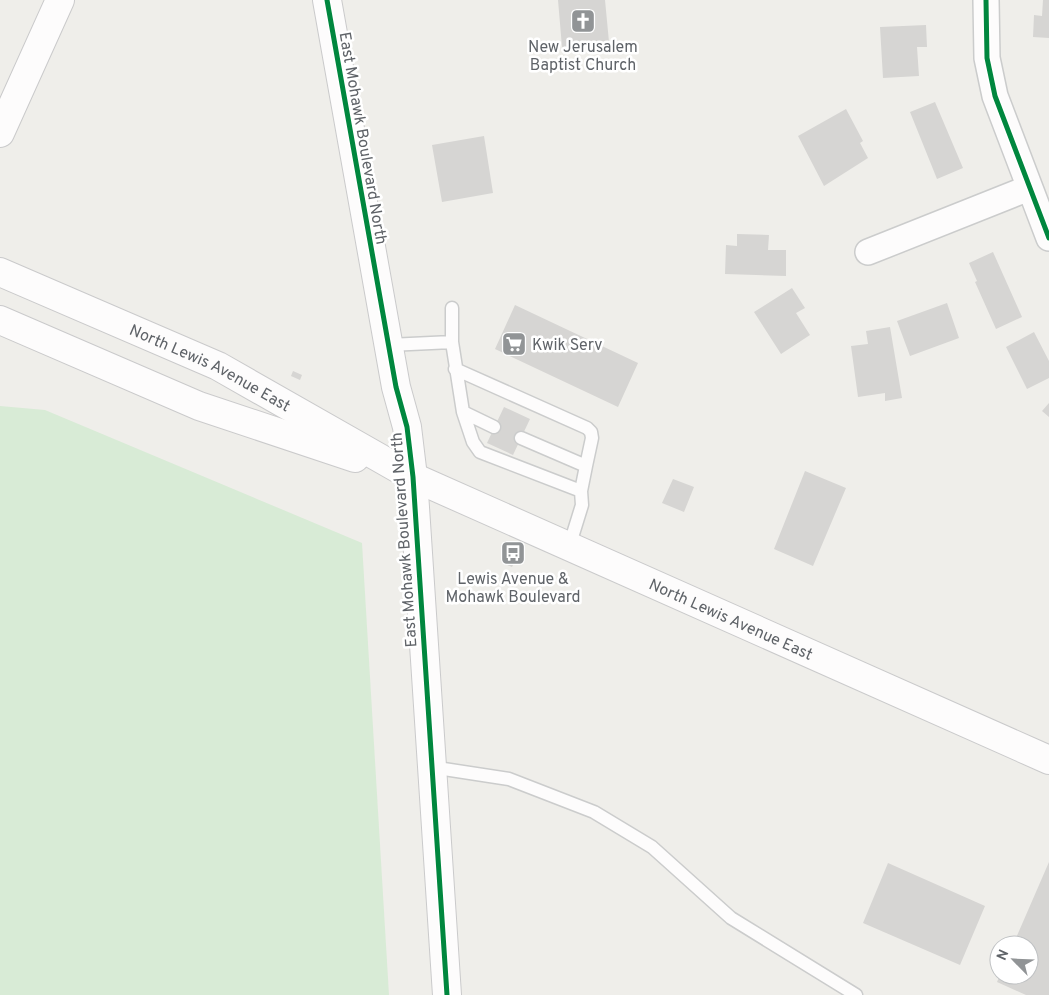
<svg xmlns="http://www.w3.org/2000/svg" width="1049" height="995" font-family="Overpass,sans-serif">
	<rect width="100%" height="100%" fill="#efeeea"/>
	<path fill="#d8ebd6" d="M 0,406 L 45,410 L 362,543 L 389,995 L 0,995 Z"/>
	<path fill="#d6d5d3" d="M 558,0 L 605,0 L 609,42 L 562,47 Z
		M 1043,0 L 1049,0 L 1049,38 L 1033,37 L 1034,15 L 1042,16 Z
		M 926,25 L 927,47 L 917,47 L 919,76 L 883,78 L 880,27 Z
		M 935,102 L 963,168 L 937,179 L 910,112 Z
		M 846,109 L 863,141 L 860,143 L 868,158 L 824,186 L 798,136 Z
		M 484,136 L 493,193 L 442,202 L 432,145 Z
		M 737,234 L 769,235 L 768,250 L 786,250 L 786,276 L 725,274 L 726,245 L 737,246 Z
		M 993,252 L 1022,317 L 996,329 L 975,282 L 977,281 L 969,263 Z
		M 792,288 L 805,308 L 796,313 L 810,335 L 781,354 L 754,312 Z
		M 947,303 L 959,338 L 910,356 L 897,321 Z
		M 515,305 L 638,363 L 618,407 L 495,349 Z
		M 890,327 L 902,398 L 885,401 L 885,393 L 858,397 L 851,346 L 868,344 L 866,331 Z
		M 1034,332 L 1049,361 L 1049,378 L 1027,389 L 1006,347 Z
		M 293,371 L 302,375 L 300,380 L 291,376 Z
		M 1049,403 L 1049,417 L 1042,411 Z
		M 504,407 L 530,419 L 513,455 L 487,443 Z
		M 805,471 L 846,488 L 813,566 L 774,549 Z
		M 673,479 L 694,487 L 684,512 L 662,503 Z
		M 507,559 L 514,563 L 512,567 L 505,564 Z
		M 1049,862 L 1049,995 L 1026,995 L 997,982 L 1000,975 L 1029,975 L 1029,945 L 1013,945 Z
		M 888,863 L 985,906 L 960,965 L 863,923 Z"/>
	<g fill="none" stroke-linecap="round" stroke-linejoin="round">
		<defs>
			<path id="lane" d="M 452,342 L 463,412 L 494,427
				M 389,345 L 452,342 L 452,308
				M 455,369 L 587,428 L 591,432 L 592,438 L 586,466
				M 463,412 L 473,442 L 480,452 L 581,491
				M 521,438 L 586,466 L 581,491 L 582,505 L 569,547
				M 431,767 L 509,779 L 594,812 L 652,847 L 731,918 L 856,995"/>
			<path id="street" d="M 986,0 L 987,58 L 995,96 L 1049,238
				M 868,252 L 1029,188"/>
			<g id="secondary">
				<path d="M 327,0 L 396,387 L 407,427 L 413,477 L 447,995"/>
				<path d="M 0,133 L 60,0"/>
				<path id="s1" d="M 0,272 L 218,366 L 413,477 L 1049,760"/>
				<path d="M 0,320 L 199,406 L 355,458"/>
			</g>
		</defs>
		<use href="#lane" stroke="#cbcccc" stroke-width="15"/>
		<use href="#street" stroke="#cbcccc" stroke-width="28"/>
		<use href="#secondary" stroke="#cacacb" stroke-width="30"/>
		<use href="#lane" stroke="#fdfcfc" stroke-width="12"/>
		<use href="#street" stroke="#fdfcfc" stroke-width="25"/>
		<use href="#secondary" stroke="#fdfcfc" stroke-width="28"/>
		<defs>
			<path id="cycleway" d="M 327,0 L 396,387 L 407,427 L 413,477 L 447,995
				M 986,0 L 987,58 L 995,96 L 1049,238"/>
		</defs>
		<use href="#cycleway" stroke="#fff" stroke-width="8"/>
		<use href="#cycleway" stroke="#00873e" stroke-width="5"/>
	</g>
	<defs>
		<symbol id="church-square" viewBox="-11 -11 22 22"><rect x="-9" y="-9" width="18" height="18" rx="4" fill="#919496" stroke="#fff"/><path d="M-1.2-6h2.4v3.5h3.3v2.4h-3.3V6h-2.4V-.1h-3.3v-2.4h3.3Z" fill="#fff"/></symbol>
		<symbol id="supermarket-square" viewBox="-11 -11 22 22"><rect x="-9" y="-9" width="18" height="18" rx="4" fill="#919496" stroke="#fff"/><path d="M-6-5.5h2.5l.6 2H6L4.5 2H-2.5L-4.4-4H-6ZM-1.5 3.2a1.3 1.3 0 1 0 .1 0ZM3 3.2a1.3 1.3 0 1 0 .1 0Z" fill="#fff"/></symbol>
		<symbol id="bus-square" viewBox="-11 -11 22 22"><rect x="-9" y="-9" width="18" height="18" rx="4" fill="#919496" stroke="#fff"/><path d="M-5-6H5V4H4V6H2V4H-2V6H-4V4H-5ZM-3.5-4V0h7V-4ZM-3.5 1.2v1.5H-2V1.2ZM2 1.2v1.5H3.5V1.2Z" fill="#fff"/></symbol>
	</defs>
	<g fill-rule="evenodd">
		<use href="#church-square" x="569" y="7" width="28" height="28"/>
		<use href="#supermarket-square" x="500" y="330" width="28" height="28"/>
		<use href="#bus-square" x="499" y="539" width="28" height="28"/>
	</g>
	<g text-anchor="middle" stroke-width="5" stroke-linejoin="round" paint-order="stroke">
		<g font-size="16" fill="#5f6368" stroke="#fff">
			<text x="583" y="52">New Jerusalem<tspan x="583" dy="18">Baptist Church</tspan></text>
			<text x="532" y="350" text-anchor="start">Kwik Serv</text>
			<text x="513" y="584">Lewis Avenue &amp;<tspan x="513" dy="18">Mohawk Boulevard</tspan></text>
		</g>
		<g font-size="16" fill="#5f6368" stroke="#fff">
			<text transform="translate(364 138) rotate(80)" y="6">East Mohawk Boulevard North</text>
			<text dy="6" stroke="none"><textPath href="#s1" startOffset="231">North Lewis Avenue East</textPath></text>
			<text transform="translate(403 540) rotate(-94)" y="6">East Mohawk Boulevard North</text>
			<text dy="6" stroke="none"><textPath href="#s1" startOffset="810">North Lewis Avenue East</textPath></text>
		</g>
	</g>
	<g transform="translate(1014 960) rotate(294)"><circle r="24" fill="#ffffff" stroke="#bfc1c3"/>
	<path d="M0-4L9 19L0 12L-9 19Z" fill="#919496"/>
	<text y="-8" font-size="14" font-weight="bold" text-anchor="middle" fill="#5f6368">N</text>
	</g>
</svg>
